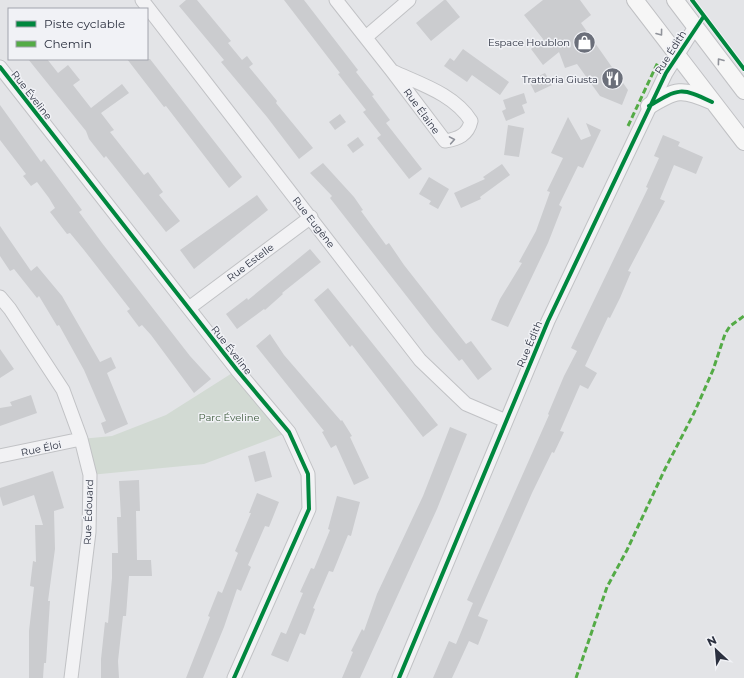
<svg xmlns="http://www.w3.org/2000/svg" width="744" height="678" font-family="Montserrat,sans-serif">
	<rect width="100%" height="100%" fill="#e3e4e7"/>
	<path fill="#d2dad3" d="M 237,370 L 289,432 L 204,464 L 90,475 L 81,439 L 112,436 L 166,415 Z"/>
	<path fill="#cbcccf" d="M 186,0 L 197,0 L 231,41 L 228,43 L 242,60 L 247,56 L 253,64 L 249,67 L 277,101 L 276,103 L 313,148 L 299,159 L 267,117 L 221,62 L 224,60 L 179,6 Z
		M 284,0 L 304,0 L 358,70 L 356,72 L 374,95 L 372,96 L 390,120 L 386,123 L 422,169 L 409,179 L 377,138 L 381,135 L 363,112 L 366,110 L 338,74 L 340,73 Z
		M 444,0 L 446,0 L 460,17 L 431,41 L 416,23 Z
		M 543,0 L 580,0 L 591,15 L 581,23 L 628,90 L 622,105 L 600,96 L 577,64 L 565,68 L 559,52 L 543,65 L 531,49 L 543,39 L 524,15 Z
		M 463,49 L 509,82 L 500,95 L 472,75 L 467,82 L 444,66 L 450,58 L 454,61 Z
		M 28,59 L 47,59 L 58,73 L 68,65 L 80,80 L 73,85 L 91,108 L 122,84 L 129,93 L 101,113 L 114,130 L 110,132 L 144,175 L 148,172 L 163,192 L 159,195 L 180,221 L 166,232 L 106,156 L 104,158 L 89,139 L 86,131 Z
		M 127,59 L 150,59 L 242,177 L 229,188 L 166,106 L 164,107 Z
		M 545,73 L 552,85 L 535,93 L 529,81 Z
		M 524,93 L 527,103 L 522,105 L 525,113 L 506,121 L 502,111 L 506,109 L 503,100 Z
		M 0,105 L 41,162 L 44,159 L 82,210 L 79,212 L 102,243 L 190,356 L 211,379 L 194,393 L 151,335 L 142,325 L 139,327 L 127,311 L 130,309 L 84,250 L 70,233 L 67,234 L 50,212 L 55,208 L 49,198 L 37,182 L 31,186 L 23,176 L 26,174 L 0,140 Z
		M 340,114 L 346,122 L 335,130 L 329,122 Z
		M 568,117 L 581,140 L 591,136 L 586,123 L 601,130 L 583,168 L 578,166 L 559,205 L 562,207 L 548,243 L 508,327 L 491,320 L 500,299 L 522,263 L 519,262 L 536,231 L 550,192 L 547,191 L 563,158 L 551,153 Z
		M 508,125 L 524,128 L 519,157 L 504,155 Z
		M 663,135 L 680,142 L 678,146 L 703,157 L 701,162 L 696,174 L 674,165 L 660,199 L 665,201 L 628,271 L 631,272 L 620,298 L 610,318 L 608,317 L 585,366 L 597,373 L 588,389 L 580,385 L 560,431 L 564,432 L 554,453 L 552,452 L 532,493 L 478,616 L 488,620 L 478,645 L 469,641 L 452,678 L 433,678 L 449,641 L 456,644 L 473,603 L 467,600 L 549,415 L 548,414 L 564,376 L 577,351 L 571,348 L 648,188 L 646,187 L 659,158 L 654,156 Z
		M 358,137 L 364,145 L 353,153 L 347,145 Z
		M 323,163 L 354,197 L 363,210 L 361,211 L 386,245 L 389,243 L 404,265 L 466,344 L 471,341 L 492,369 L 478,380 L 462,359 L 459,361 L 433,330 L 330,198 L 332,196 L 310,173 Z
		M 502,164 L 510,175 L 480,197 L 481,199 L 461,208 L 454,193 L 485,179 L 483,177 Z
		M 429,177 L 449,189 L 438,209 L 429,204 L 431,201 L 419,194 Z
		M 257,195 L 268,210 L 194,269 L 180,250 Z
		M 0,226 L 31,271 L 37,266 L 62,296 L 100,362 L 111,357 L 116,368 L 107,373 L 128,424 L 105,434 L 101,423 L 106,421 L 84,370 L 59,325 L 57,326 L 39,296 L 37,298 L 14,269 L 10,271 L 0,256 Z
		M 310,249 L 321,262 L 282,293 L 283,294 L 265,310 L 264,309 L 237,329 L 226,314 L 247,298 L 248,300 Z
		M 328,288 L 438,425 L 423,437 L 352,345 L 350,347 L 314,300 Z
		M 270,334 L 284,355 L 341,421 L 342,420 L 352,436 L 350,437 L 369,478 L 354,485 L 336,445 L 331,448 L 322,432 L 324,431 L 256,346 Z
		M 0,349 L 14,369 L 0,378 Z
		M 31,395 L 37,413 L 0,426 L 0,408 L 12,406 L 10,402 Z
		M 450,427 L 467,434 L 437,509 L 360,678 L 342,678 L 353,652 L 351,651 L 362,629 L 364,631 L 377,594 L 423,496 Z
		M 265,451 L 272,477 L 255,482 L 248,456 Z
		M 53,471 L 64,508 L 54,511 L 55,549 L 48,601 L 50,601 L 46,663 L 44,663 L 43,678 L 29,678 L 29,631 L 34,587 L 30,586 L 33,561 L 36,562 L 35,525 L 43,525 L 34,495 L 3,506 L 0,496 L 0,488 Z
		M 139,480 L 140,511 L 136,511 L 137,560 L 151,560 L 152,576 L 129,576 L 126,616 L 123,616 L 118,661 L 119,678 L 101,678 L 101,659 L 105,622 L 108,623 L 112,578 L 112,553 L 118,553 L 117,517 L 121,517 L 119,481 Z
		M 257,493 L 279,502 L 269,527 L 265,526 L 248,565 L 251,567 L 241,591 L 237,589 L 224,627 L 203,678 L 186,678 L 210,617 L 208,616 L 218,591 L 222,593 L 238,553 L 235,551 L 251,513 L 249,513 Z
		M 337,496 L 360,502 L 351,536 L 348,535 L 333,572 L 329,571 L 313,608 L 315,609 L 305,635 L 300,633 L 288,662 L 271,655 L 281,632 L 286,634 L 303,593 L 300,592 L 311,568 L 314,569 L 330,530 L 328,529 Z"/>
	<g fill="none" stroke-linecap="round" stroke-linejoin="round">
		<defs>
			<path id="minor" d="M 142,0 L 420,360 L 466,404 L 506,421
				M 336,0 L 392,71 L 445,141 C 458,139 468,135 471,121 C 454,94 420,84 392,71
				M 366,37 L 409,0
				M 0,67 L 237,370 L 289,432 L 308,474 L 309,509 L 234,678
				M 0,297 L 10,309 L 63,390 L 81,439 L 90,475 L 89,532 L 71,678
				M 189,308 L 311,217
				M 0,456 L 81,439
				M 399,678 L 548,321 L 666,73 L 695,27"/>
			<path id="major" d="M 635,0 L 744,142
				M 675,0 L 744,91
				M 649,106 C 676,89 682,88 711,101"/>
		</defs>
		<use href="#minor" stroke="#c1c2c5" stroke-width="15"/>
		<use href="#major" stroke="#c0c1c4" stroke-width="18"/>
		<use href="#minor" stroke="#f2f2f4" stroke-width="13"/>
		<use href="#major" stroke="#f6f6f6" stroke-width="16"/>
		<path stroke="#54ab46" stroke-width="3" stroke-dasharray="6 3" stroke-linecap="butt" d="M 628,126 L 658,62
			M 576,678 L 607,587 L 627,550 L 664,471 L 694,413 L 713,370 L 725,334 L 730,326 L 744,316"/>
		<defs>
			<path id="cycleway" d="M 692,0 L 744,69
				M 0,67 L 237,370 L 289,432 L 308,474 L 309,509 L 234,678
				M 649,106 C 679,88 681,87 712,102
				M 399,678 L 548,321 L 666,73 L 704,16"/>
		</defs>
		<use href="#cycleway" stroke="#f1f2f6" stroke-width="6"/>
		<use href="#cycleway" stroke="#00873e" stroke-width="4"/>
	</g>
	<defs><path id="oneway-chevron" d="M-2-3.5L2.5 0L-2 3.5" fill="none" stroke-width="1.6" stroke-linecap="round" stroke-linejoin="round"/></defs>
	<g stroke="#90939a">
		<use href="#oneway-chevron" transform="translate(660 33) rotate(53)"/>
		<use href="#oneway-chevron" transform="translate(720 61) rotate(-127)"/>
	</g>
	<use stroke="#8e919a" href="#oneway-chevron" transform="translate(452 140) rotate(-10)"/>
	<defs>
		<symbol id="shop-disc" viewBox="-11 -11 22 22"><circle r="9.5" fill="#6b6f7a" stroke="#f1f2f6"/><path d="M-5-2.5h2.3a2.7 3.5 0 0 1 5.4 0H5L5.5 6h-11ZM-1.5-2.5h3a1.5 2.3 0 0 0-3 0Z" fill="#fff"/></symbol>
		<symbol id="restaurant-disc" viewBox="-11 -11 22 22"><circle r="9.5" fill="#6b6f7a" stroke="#f1f2f6"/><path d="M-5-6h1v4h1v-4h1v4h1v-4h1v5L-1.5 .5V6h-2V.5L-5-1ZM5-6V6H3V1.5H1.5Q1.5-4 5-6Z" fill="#fff"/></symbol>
	</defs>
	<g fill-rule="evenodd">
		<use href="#shop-disc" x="572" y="30" width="25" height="25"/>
		<use href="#restaurant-disc" x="600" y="66" width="25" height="25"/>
	</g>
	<g text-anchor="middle" stroke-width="3" stroke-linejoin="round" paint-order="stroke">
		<g font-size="10" fill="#2b303f" stroke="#f1f2f6" text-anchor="end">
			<text x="570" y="46">Espace Houblon</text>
			<text x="598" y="83">Trattoria Giusta</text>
		</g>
		<g font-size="10" fill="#2b303f" stroke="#f1f2f6">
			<text transform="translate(670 52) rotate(-58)" y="4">Rue Édith</text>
			<text transform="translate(32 95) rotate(52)" y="4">Rue Éveline</text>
			<text transform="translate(422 111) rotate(54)" y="4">Rue Élaine</text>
			<text transform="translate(314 222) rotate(52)" y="4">Rue Eugène</text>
			<text transform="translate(250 262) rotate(-37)" y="4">Rue Estelle</text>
			<text transform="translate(529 344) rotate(-67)" y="4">Rue Édith</text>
			<text transform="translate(232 350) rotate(52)" y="4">Rue Éveline</text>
			<text transform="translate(41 448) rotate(-12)" y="4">Rue Éloi</text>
			<text transform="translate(88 512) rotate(-88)" y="4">Rue Édouard</text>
		</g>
		<g font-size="10" fill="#3c593a" stroke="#f1f2f6">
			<text x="229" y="421">Parc Éveline</text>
		</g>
	</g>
	<rect x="8" y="8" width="140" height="52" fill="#f1f2f6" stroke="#a2a4ad"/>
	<rect x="16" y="21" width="20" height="6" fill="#00873e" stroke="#a2a4ad"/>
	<text x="44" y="28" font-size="12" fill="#2b303f">Piste cyclable</text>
	<rect x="16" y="41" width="20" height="6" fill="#54ab46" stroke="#a2a4ad"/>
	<text x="44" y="48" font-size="12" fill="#2b303f">Chemin</text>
	<g transform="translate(716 650) rotate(334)" stroke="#f1f2f6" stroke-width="3" paint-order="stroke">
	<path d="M0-3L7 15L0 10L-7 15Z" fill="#2b303f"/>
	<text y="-6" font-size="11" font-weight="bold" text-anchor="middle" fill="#2b303f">N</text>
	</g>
</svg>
